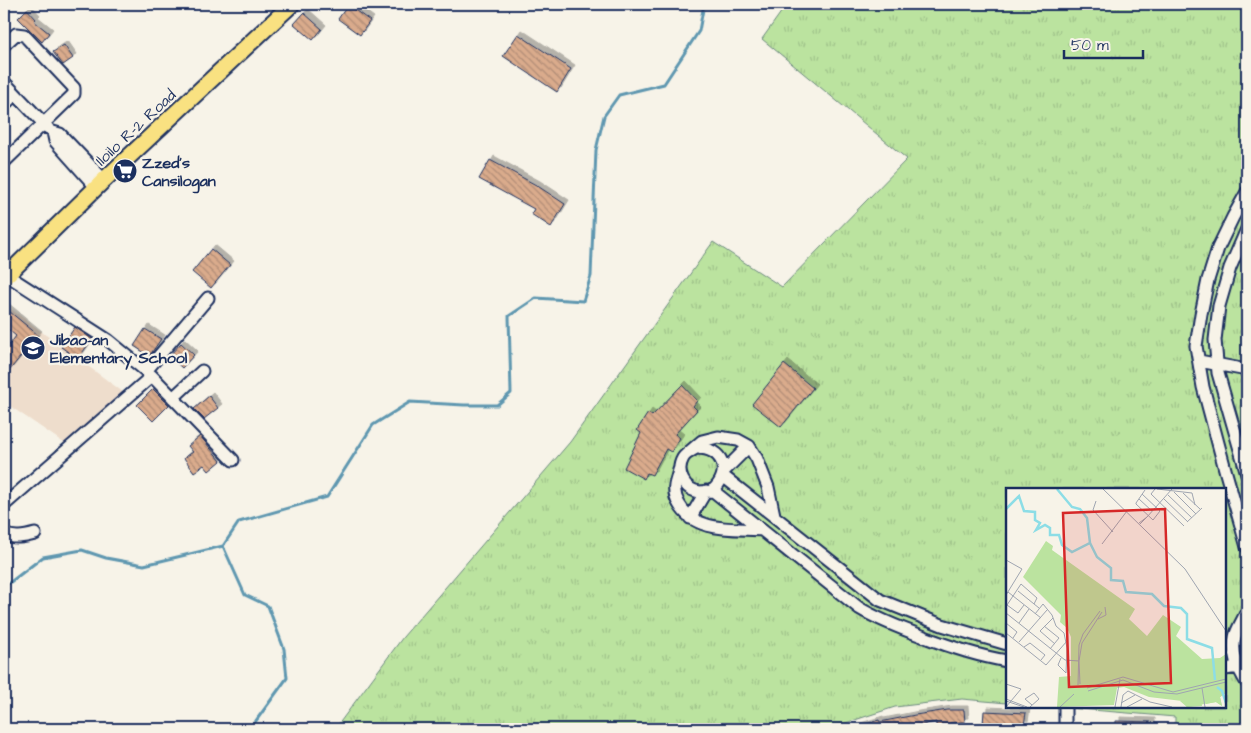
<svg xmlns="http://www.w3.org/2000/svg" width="1251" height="733" font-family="'Architects Daughter',sans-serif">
	<defs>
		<pattern id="grass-tufts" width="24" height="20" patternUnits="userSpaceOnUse" patternTransform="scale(1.25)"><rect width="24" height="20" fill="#bbe39f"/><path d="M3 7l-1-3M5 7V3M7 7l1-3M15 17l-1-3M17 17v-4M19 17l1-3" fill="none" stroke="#a0c38b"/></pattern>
		<pattern id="building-back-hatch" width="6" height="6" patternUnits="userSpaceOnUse" patternTransform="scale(1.25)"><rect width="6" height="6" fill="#daab8c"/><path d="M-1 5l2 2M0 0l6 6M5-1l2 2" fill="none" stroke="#b08c76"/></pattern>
		<filter id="shadow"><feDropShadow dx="4" dy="-4" stdDeviation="0" flood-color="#0004"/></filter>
	</defs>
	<rect width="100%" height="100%" fill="#f7f3e8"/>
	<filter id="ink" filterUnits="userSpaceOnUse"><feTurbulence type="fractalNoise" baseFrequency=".02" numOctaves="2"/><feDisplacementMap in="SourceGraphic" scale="10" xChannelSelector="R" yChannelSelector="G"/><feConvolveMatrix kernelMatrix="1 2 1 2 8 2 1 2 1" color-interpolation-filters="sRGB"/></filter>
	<g filter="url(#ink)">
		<path fill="#edc" d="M 4,304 L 123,392 L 64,443 L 4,402 Z"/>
		<path fill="url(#grass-tufts)" stroke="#6b897e" d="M 787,4 L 1247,4 L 1247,729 L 1175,729 L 1175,717 L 1056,707 L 1225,707 L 1225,489 L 1007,489 L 1007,703 L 962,699 L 895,707 L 827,729 L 335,729 L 403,637 L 570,442 L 713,242 L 782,287 L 907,159 L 762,39 Z"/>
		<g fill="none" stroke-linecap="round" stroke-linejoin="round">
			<path stroke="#5f97b0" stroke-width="3" d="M 4,587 L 43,557 L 82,550 L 106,558 L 144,565 L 223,546
				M 250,729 L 287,678 L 284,649 L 268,606 L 245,595 L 223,546 L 239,522 L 327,497 L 373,425 L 410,402 L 464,405 L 497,405 L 511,393 L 509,316 L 536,298 L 583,301 L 591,276 L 596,150 L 604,116 L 619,95 L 664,84 L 699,31 L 704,4"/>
		</g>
		<path fill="url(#building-back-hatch)" stroke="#1b2f5e" filter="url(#shadow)" d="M 348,5 L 370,21 L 360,35 L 338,19 Z
			M 27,9 L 36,19 L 34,21 L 49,33 L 42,42 L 18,18 Z
			M 304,13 L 322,29 L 313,40 L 294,24 Z
			M 518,34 L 571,69 L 557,92 L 503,56 Z
			M 64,45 L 73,58 L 63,65 L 53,52 Z
			M 490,160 L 536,185 L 565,204 L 551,227 L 531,214 L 534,209 L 479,179 Z
			M 211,249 L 230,265 L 211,288 L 192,272 Z
			M 4,307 L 38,335 L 4,377 L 4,352 L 16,336 L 4,326 Z
			M 75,327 L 92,339 L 78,359 L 61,347 Z
			M 145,329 L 161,339 L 150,355 L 148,355 L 134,346 Z
			M 181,343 L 194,355 L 182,368 L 169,356 Z
			M 784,364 L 813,388 L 781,427 L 752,404 Z
			M 682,385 L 697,401 L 693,406 L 697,410 L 675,434 L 680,438 L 671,452 L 666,449 L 652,475 L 647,473 L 644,479 L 624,468 L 641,433 L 637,430 L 648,413 L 652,416 Z
			M 153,389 L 169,405 L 153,421 L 137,405 Z
			M 209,396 L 218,408 L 204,419 L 194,409 Z
			M 200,436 L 221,461 L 209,471 L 204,465 L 194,472 L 184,458 L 193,452 L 188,446 Z
			M 948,710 L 964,710 L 965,722 L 950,723 L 950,724 L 936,726 L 936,722 L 917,726 L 917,728 L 911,729 L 857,729 L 857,727 L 879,720 L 880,722 L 915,715 Z
			M 984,711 L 1026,713 L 1024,725 L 1010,723 L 1010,728 L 1000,728 L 1000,724 L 983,724 Z
			M 1116,721 L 1151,722 L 1151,729 L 1116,729 Z"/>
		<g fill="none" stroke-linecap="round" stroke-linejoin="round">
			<defs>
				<path id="minor" d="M 4,45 L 16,34 L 24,35 L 74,88 L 74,94 L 4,162
					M 4,82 L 48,128
					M 4,105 L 15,94
					M 96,187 L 55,141 L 53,132 L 60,134 L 104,180
					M 1247,192 L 1233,217 L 1218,248 L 1208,280 L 1201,314 L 1196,346 L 1203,387 L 1226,473 L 1247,547
					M 1247,229 L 1230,268 L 1219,306 L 1215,340 L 1218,373 L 1247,474
					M 7,275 L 108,340 L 152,376 L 233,460
					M 1199,361 L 1247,370
					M 146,371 L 208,298
					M 173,398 L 202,371
					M 696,448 C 723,447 733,473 712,491 C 708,491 703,492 700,492 C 684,490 675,472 683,458 C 686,453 691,451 696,448 Z
					M 688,453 L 702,441 L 718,437 L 738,440 L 749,446 L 757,459 L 768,487 L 774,515
					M 679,470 C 678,475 676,480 675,485 C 674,492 676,499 679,504 C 695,533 734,528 762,530
					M 723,472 L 749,446
					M 723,476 L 880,600 L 942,625 L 1007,644
					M 712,490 L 859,608 C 879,620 900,628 922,636 C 950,647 978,656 1007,661
					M 4,505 L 152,376
					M 690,518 L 706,491
					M 4,534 C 14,539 24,537 35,534
					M 1247,613 L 1245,615 C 1242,622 1237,629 1235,637 C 1231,654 1238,669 1247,683
					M 1225,669 L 1238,667
					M 1065,729 L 1065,707"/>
				<path id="major" d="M 4,278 L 104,180 L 292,4"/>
			</defs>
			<use href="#minor" stroke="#1b2f5e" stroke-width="15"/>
			<use href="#major" stroke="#1b2f5e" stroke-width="19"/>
			<use href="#minor" stroke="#f7f3e8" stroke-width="11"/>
			<use href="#major" stroke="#f9e181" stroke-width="15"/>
		</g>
	</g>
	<defs>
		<symbol id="supermarket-disc" viewBox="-11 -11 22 22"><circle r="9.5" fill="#1b2f5e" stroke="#f7f3e8"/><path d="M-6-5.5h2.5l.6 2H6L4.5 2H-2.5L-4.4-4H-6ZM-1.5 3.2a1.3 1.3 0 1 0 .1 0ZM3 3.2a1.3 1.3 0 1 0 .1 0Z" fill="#fff"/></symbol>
		<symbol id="school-disc" viewBox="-11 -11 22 22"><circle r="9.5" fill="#1b2f5e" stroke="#f7f3e8"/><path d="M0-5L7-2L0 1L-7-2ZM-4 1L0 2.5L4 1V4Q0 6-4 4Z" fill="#fff"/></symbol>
	</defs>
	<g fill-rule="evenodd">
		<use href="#supermarket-disc" x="111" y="157" width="28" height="28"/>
		<use href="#school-disc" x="19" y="334" width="28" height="28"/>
	</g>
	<g text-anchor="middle" stroke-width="4.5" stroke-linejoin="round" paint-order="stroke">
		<g font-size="16" fill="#1b2f5e" stroke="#f7f3e8">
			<text transform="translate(135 127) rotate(-43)" y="6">Iloilo R-2 Road</text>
		</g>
		<g font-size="16" font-weight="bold" fill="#1b2f5e" stroke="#f7f3e8" text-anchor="start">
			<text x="142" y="168">Zzed's<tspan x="142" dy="18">Cansilogan</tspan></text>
			<text x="50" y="345">Jibao-an<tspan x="50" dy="18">Elementary School</tspan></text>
		</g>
	</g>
	<g transform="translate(1006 488)">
		<rect width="220" height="220" fill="#f7f3e8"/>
		<path d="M 40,53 L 47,58 L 46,62 L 129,121 L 123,131 L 141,148 L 157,127 L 175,139 L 170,148 L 196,171 L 214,170 L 220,166 L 220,205 L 214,209 L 216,218 L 210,214 L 181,219 L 176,213 L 143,209 L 118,199 L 111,200 L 108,217 L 51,219 L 53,189 L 65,188 L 65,149 L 61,140 L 54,134 L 55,127 L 17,89 Z" fill="#bbe39f"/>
		<path d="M 220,198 L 220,205 L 214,209 L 216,218 L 210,214 L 200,216 L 199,204 ZM 194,205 L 196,218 L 181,219 L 174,213 Z" fill="#bbe39f"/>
		<path fill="none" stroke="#8cdde6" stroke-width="2.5" d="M 51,1 L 66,19 L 74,21 L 81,30 L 84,55M 0,21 L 13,8 L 18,23 L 29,24 L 29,32 L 34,35 L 30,42 L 39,37 L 44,40 L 44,47 L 53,47 L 56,57 L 66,64 L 84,55 L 91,69 L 105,80 L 105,92 L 117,93 L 120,104 L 146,106 L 158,118 L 175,120 L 181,126 L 181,151 L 206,160 L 209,192M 211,199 L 216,203 L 220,215"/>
		<path fill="none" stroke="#9fa5b1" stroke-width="1" d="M 97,1 L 179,81 L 220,143M 149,1 L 145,6 L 178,38M 151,1 L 186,5 L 189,17M 168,4 L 190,26M 177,5 L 194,21M 136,6 L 154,23 L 147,32 L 130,16 L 130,15 L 139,2M 162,7 L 186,30M 133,11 L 146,23M 158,11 L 182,34M 90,13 L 87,22 L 107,44M 141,29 L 166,1M 181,34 L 196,20M 133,35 L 141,29 L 134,36M 96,56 L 121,23M 0,72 L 16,81 L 0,107M 12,103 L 33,120M 2,104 L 35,130M 18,117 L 12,125 L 1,117 L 15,96 L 31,110 L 28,116M 0,125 L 59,172 L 73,173M 29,126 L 37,116 L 46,127 L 50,138 L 58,145 L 61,160 L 60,185 L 52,177 L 55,170M 47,130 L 34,143 L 49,156M 92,131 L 100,127 L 99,119M 0,135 L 11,144 L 7,150M 13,135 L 23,121M 38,138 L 53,150 L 44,161M 0,145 L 40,177 L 61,153M 13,154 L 41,122M 18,159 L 24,155 L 39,167 L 35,172M 0,196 L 15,201 L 0,219M 74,196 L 73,173 L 76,155 L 96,124M 72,197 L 73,157 L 77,146 L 94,123M 81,200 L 117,189 L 167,204 L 220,191M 196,200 L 199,219M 82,203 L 117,192 L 148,204 L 171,206 L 220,194M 0,211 L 21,219M 0,213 L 18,219M 115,215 L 129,207M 24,219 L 33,211 L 28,205 L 19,211 L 26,217M 54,219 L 68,206M 109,219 L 114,191M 115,219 L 117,207 L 122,203 L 144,214 L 166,219M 121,219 L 136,211"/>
		<path fill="#d62828" fill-opacity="0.15" stroke="#d62828" stroke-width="2.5" d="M 159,21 L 165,195 L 63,199 L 57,25 Z"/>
		<rect width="220" height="220" fill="none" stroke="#1b2f5e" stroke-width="2.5"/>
	</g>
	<rect width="1251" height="733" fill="none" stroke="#f7f3e8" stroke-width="20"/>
	<rect x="10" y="10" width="1231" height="713" fill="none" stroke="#1b2f5e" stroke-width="2" filter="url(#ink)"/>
	<path d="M1064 50v8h79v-8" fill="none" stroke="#1b2f5e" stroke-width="2.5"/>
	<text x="1071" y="50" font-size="15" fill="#1b2f5e" stroke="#f7f3e8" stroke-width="4" paint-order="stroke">50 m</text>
</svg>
